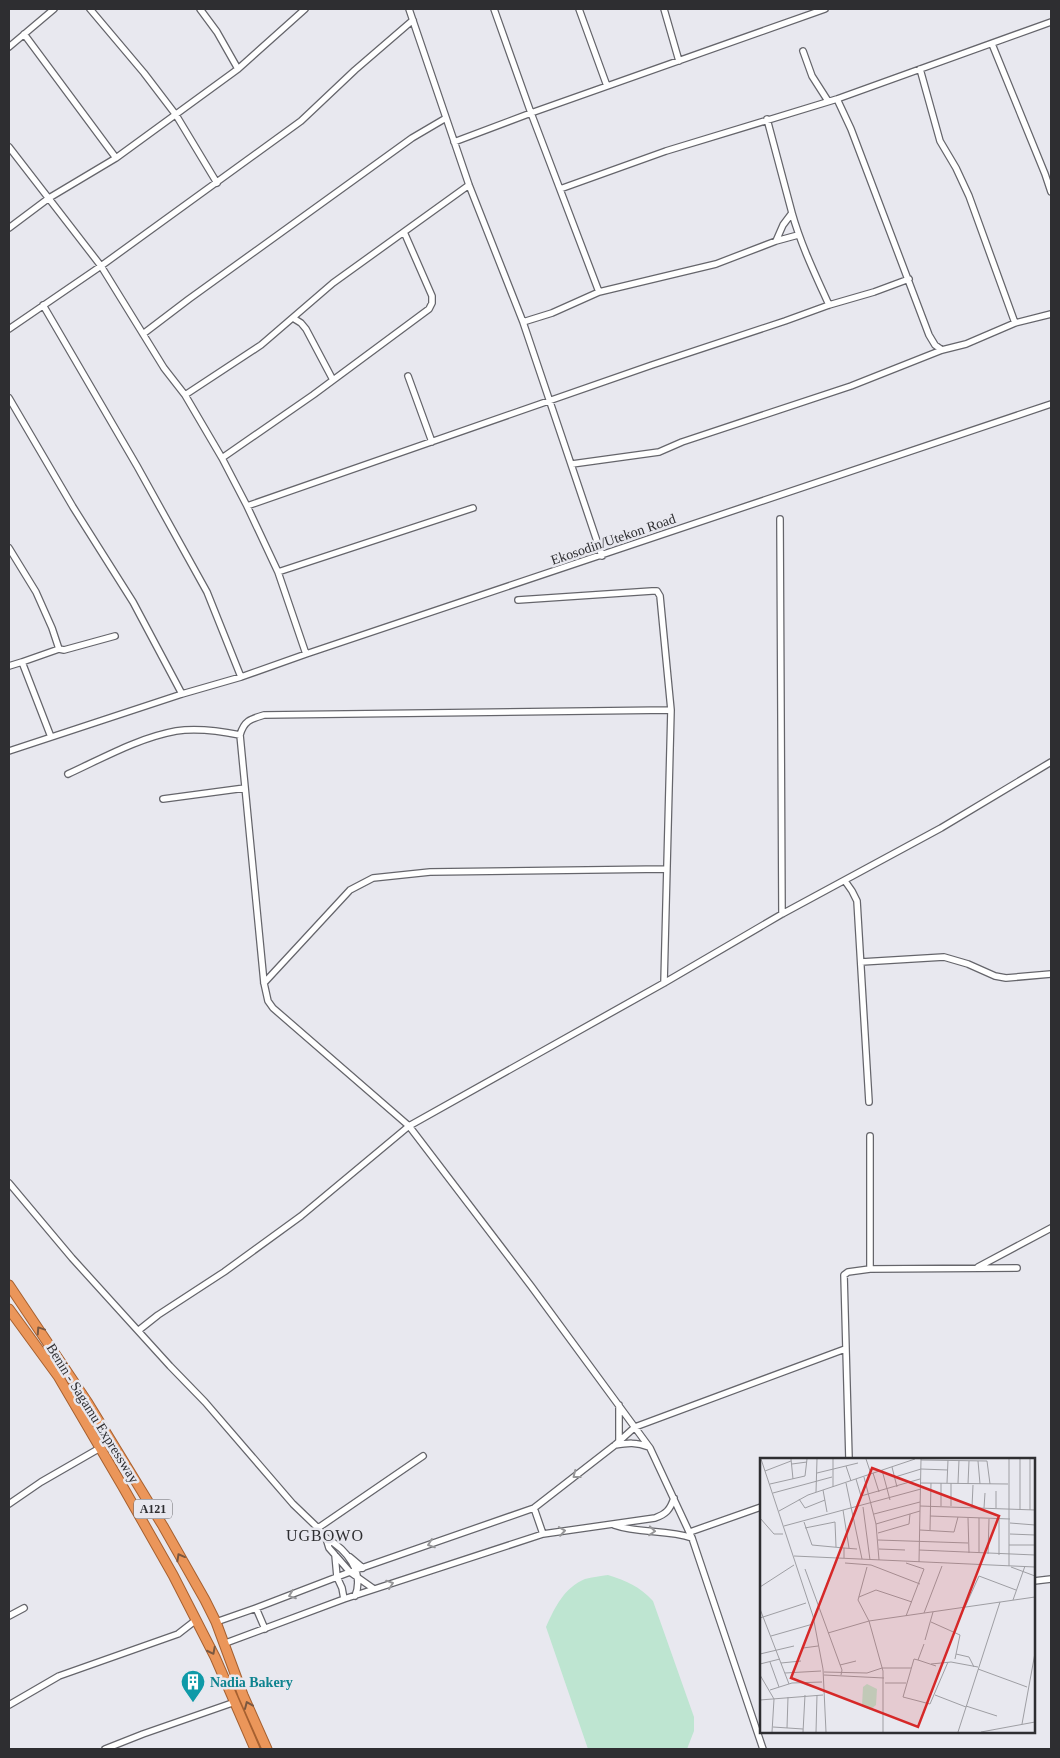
<svg xmlns="http://www.w3.org/2000/svg" width="1060" height="1758" font-family="'Times New Roman',serif">
	<rect width="100%" height="100%" fill="#e8e8ef"/>
	<path fill="#bee5d1" d="M 608,1575 C 627,1581 639,1586 653,1601 L 694,1717 L 694,1731 L 687,1749 L 588,1749 L 546,1627 C 555,1607 564,1588 585,1579 C 592,1577 601,1576 608,1575 Z"/>
	<g fill="none" stroke-linecap="round" stroke-linejoin="round">
		<defs>
			<path id="minor" d="M 90,9 L 144,73 L 176,115 L 217,183
				M 200,9 L 217,32 L 238,69
				M 409,9 L 469,185 L 523,322 L 602,556
				M 494,9 L 531,113 L 599,292
				M 579,9 L 607,86
				M 664,9 L 679,61
				M 24,34 L 116,158
				M 992,44 L 1045,174 L 1051,192
				M 9,47 L 54,9
				M 803,51 L 812,76 L 828,101
				M 920,69 L 940,141 L 956,168 L 969,196 L 1015,323
				M 837,99 L 851,129 L 929,335 L 935,345 L 942,350
				M 454,142 L 531,113 L 825,9
				M 9,147 L 101,266 L 164,368 L 185,395 L 222,458 L 247,506 L 278,572 L 306,654
				M 560,189 L 666,151 L 837,99 L 1051,22
				M 792,213 C 801,245 815,274 829,305
				M 9,228 L 49,198 L 116,158 L 238,69 L 305,9
				M 776,241 L 798,235
				M 43,305 L 137,466 L 207,592 L 241,677
				M 293,318 L 301,323 L 306,329 L 333,380
				M 523,322 L 552,313 L 599,292 L 716,264 L 776,241 L 783,225 L 792,213 L 767,119
				M 9,329 L 101,266 L 301,121 L 355,70 L 413,20
				M 143,334 L 189,299 L 412,138 L 446,118
				M 408,376 L 432,442
				M 185,395 L 261,345 L 333,283 L 469,185
				M 9,398 L 73,507 L 133,602 L 182,694
				M 222,458 L 313,395 L 429,309 L 432,303 L 432,296 L 404,232
				M 572,464 L 659,452 L 682,442 L 851,386 L 942,350 L 966,344 L 1015,323 L 1051,314
				M 247,506 L 652,365 L 785,321 L 829,305 L 874,292 L 909,279
				M 780,519 L 782,914
				M 9,548 L 36,592 L 52,628 L 59,649
				M 278,572 L 473,508
				M 518,600 L 652,591 L 657,591 L 660,596 L 671,710 L 664,983
				M 9,666 L 22,662
				M 671,710 L 264,715 C 250,719 244,721 240,735 L 264,983 L 268,1001 L 273,1008 L 409,1126 L 531,1286 L 650,1448 L 692,1538 L 763,1749
				M 51,737 L 22,662 L 59,649 L 64,650 L 115,636
				M 9,751 L 182,694 L 241,677 L 306,654 L 1051,404
				M 68,774 C 103,758 138,738 176,731 C 197,728 220,731 240,735
				M 163,799 L 245,788
				M 845,881 L 852,891 L 857,901 L 869,1102
				M 861,962 L 944,957 L 968,964 L 995,976 L 1006,978 L 1051,974
				M 264,983 L 350,890 L 373,878 L 430,872 L 666,869
				M 870,1136 L 870,1269
				M 9,1183 L 72,1258 L 170,1366 L 205,1402 L 293,1504 L 318,1528 L 326,1538 L 329,1548 L 350,1572 L 374,1589
				M 978,1267 L 1051,1228
				M 139,1330 L 158,1315 L 224,1272 L 301,1216 L 409,1126 L 664,983 L 782,914 L 941,828 L 1051,762
				M 619,1405 L 619,1440
				M 615,1445 C 628,1443 636,1442 649,1447
				M 849,1459 L 844,1275 L 848,1272 L 870,1269 L 1017,1268
				M 9,1504 L 41,1482 L 100,1448
				M 534,1508 L 543,1534
				M 614,1525 C 639,1534 667,1529 692,1538
				M 318,1528 L 423,1456
				M 690,1532 L 761,1507
				M 326,1538 C 346,1549 365,1572 355,1596
				M 335,1555 L 337,1577 L 342,1588 L 344,1599
				M 350,1557 L 363,1568
				M 1034,1581 L 1051,1579
				M 256,1608 L 265,1629
				M 9,1616 L 24,1608
				M 216,1622 L 256,1608 L 350,1572 L 534,1508 L 615,1445 L 635,1427 L 845,1349
				M 223,1644 L 344,1599 L 543,1534 L 655,1518 C 666,1514 670,1510 674,1498
				M 9,1705 L 59,1676 L 178,1634 L 196,1620
				M 105,1749 L 143,1734 L 235,1702"/>
			<path id="trunk" d="M 9,1285 L 88,1403 L 163,1526 L 205,1600 L 216,1622 L 243,1695 L 267,1749
				M 9,1309 L 58,1376 L 123,1487 L 173,1575 L 215,1657 L 255,1749"/>
		</defs>
		<use href="#minor" stroke="#65656b" stroke-width="8"/>
		<use href="#trunk" stroke="#a66030" stroke-width="11"/>
		<use href="#minor" stroke="#fff" stroke-width="5.5"/>
		<use href="#trunk" stroke="#eb965a" stroke-width="9"/>
	</g>
	<defs><path id="oneway-chevron" d="M-2-3.5L2.5 0L-2 3.5" fill="none" stroke-width="1.6" stroke-linecap="round" stroke-linejoin="round" transform="scale(1.25)"/></defs>
	<g stroke="#7a5841">
		<use href="#oneway-chevron" transform="translate(40 1330) rotate(-124)"/>
		<use href="#oneway-chevron" transform="translate(180 1557) rotate(-119)"/>
		<use href="#oneway-chevron" transform="translate(212 1651) rotate(63)"/>
		<use href="#oneway-chevron" transform="translate(248 1705) rotate(-113)"/>
	</g>
	<g stroke="#969698">
		<use href="#oneway-chevron" transform="translate(576 1475) rotate(142)"/>
		<use href="#oneway-chevron" transform="translate(562 1531) rotate(-8)"/>
		<use href="#oneway-chevron" transform="translate(652 1531) rotate(5)"/>
		<use href="#oneway-chevron" transform="translate(431 1544) rotate(161)"/>
		<use href="#oneway-chevron" transform="translate(390 1584) rotate(-19)"/>
		<use href="#oneway-chevron" transform="translate(292 1595) rotate(159)"/>
	</g>
	<defs>
		<symbol id="building-pin" viewBox="-11 -11 22 30"><path d="M0 17L-7.5 6A9.5 9.5 0 1 1 7.5 6Z" fill="#0f9aa8" stroke="#e8e8ef"/><path d="M-4-6H4V6H1V3H-1V6H-4ZM-2.5-4.3h1.7v1.8h-1.7ZM.8-4.3h1.7v1.8H.8ZM-2.5-1h1.7V.8h-1.7ZM.8-1h1.7V.8H.8Z" fill="#fff"/></symbol>
	</defs>
	<g fill-rule="evenodd">
		<use href="#building-pin" x="179" y="1668" width="28" height="38"/>
	</g>
	<g text-anchor="middle" stroke-width="5" stroke-linejoin="round" paint-order="stroke">
		<rect fill="#e8e8ef" stroke="#66666a" stroke-width="1" x="134" y="1499.5" width="38" height="19" rx="4"/>
		<g font-size="12" font-weight="bold" fill="#2e2e31">
			<text x="153" y="1513">A121</text>
		</g>
		<g font-size="14" fill="#2e2e31" stroke="#e8e8ef">
			<text transform="translate(613 539) rotate(-19)" y="5">Ekosodin/Utekon Road</text>
			<text transform="translate(93 1413) rotate(58)" y="5">Benin - Sagamu Expressway</text>
		</g>
		<g font-size="14" font-weight="bold" fill="#0d838f" stroke="#e8e8ef" text-anchor="start">
			<text x="210" y="1687">Nadia Bakery</text>
		</g>
		<g font-size="16" letter-spacing="1" fill="#2e2e31" stroke="#e8e8ef">
			<text x="325" y="1541">UGBOWO</text>
		</g>
	</g>
	<g transform="translate(760 1458)">
		<rect width="275" height="275" fill="#e8e8ef"/>
		<path d="M 107,226 L 117,231 L 116,247 L 110,252 L 102,248 L 103,229 Z" fill="#bee5d1"/>
		<path fill="none" stroke="#9e9ea3" stroke-width="1" d="M 1,1 L 53,158 L 63,211 L 66,274M 31,1 L 33,21M 106,1 L 111,16M 249,1 L 249,108M 161,2 L 227,3 L 230,26M 218,3 L 220,26M 32,6 L 47,4M 86,8 L 91,23M 132,9 L 137,29M 122,12 L 130,42M 5,13 L 31,3M 57,15 L 98,5M 113,15 L 119,34M 104,19 L 116,66 L 119,102M 135,19 L 161,11 L 188,12M 96,21 L 101,38 L 160,21M 86,25 L 102,101M 161,25 L 248,26M 187,25 L 188,2M 198,25 L 199,2M 10,26 L 45,18 L 47,1M 208,26 L 209,3M 73,29 L 73,1M 63,32 L 67,54M 56,34 L 57,1M 13,35 L 72,19M 39,41 L 45,50 L 65,42M 160,48 L 275,52M 181,48 L 181,25M 191,48 L 191,25M 103,49 L 110,102M 212,49 L 213,27M 224,50 L 225,35M 236,50 L 236,33M 83,52 L 89,90M 260,52 L 260,1M 270,52 L 270,1M 19,53 L 48,37 L 155,1M 114,56 L 160,44M 170,58 L 250,61M 0,60 L 14,76 L 23,76M 208,60 L 209,95M 239,61 L 239,97M 44,64 L 52,87 L 84,90M 250,65 L 275,67M 116,66 L 160,53M 24,68 L 161,31M 45,70 L 75,64 L 76,89M 160,72 L 194,74 L 198,59M 170,72 L 171,25M 118,75 L 149,66 L 150,56M 250,76 L 275,77M 118,82 L 208,85M 249,87 L 275,87M 119,91 L 145,92M 159,92 L 275,97M 219,95 L 219,60M 228,96 L 229,61M 34,98 L 275,109M 84,100 L 84,90 L 97,91M 159,104 L 161,1M 85,105 L 111,107 L 160,126M 107,109 L 98,142 L 109,163 L 123,213 L 123,274M 251,109 L 275,118M 45,111 L 82,212 L 81,217M 0,129 L 34,107M 99,139 L 116,132 L 152,144M 253,142 L 265,108M 205,149 L 219,118 L 256,132M 0,151 L 29,226M 164,155 L 182,108M 146,158 L 164,111 L 146,105M 0,160 L 46,145M 171,164 L 200,177 L 195,201M 68,175 L 109,163 L 275,139M 11,178 L 53,166M 165,182 L 173,154M 164,186 L 158,202 L 154,201 L 143,239 L 170,246 L 188,204M 43,190 L 58,188M 0,196 L 34,188M 196,196 L 209,199 L 214,209M 158,202 L 176,208M 10,204 L 19,229M 21,205 L 41,203M 0,206 L 20,201M 171,206 L 191,204 L 218,209M 80,207 L 96,203M 218,211 L 267,229M 64,214 L 107,215 L 122,210 L 151,210M 25,215 L 61,213M 0,217 L 14,241M 64,217 L 124,220M 125,225 L 146,225M 10,232 L 32,225 L 62,224M 175,237 L 206,249M 0,242 L 63,237M 206,248 L 237,258M 262,266 L 275,195M 13,269 L 43,271M 27,270 L 28,239M 12,274 L 14,241M 43,274 L 45,237M 56,274 L 57,237M 198,274 L 240,144M 221,274 L 275,264"/>
		<path fill="#d62828" fill-opacity="0.15" stroke="#d62828" stroke-width="2.5" d="M 112,10 L 239,58 L 158,269 L 31,220 Z"/>
		<rect width="275" height="275" fill="none" stroke="#2e2e31" stroke-width="2.5"/>
	</g>
	<rect width="1060" height="1758" fill="none" stroke="#2e2e31" stroke-width="20"/>
</svg>
